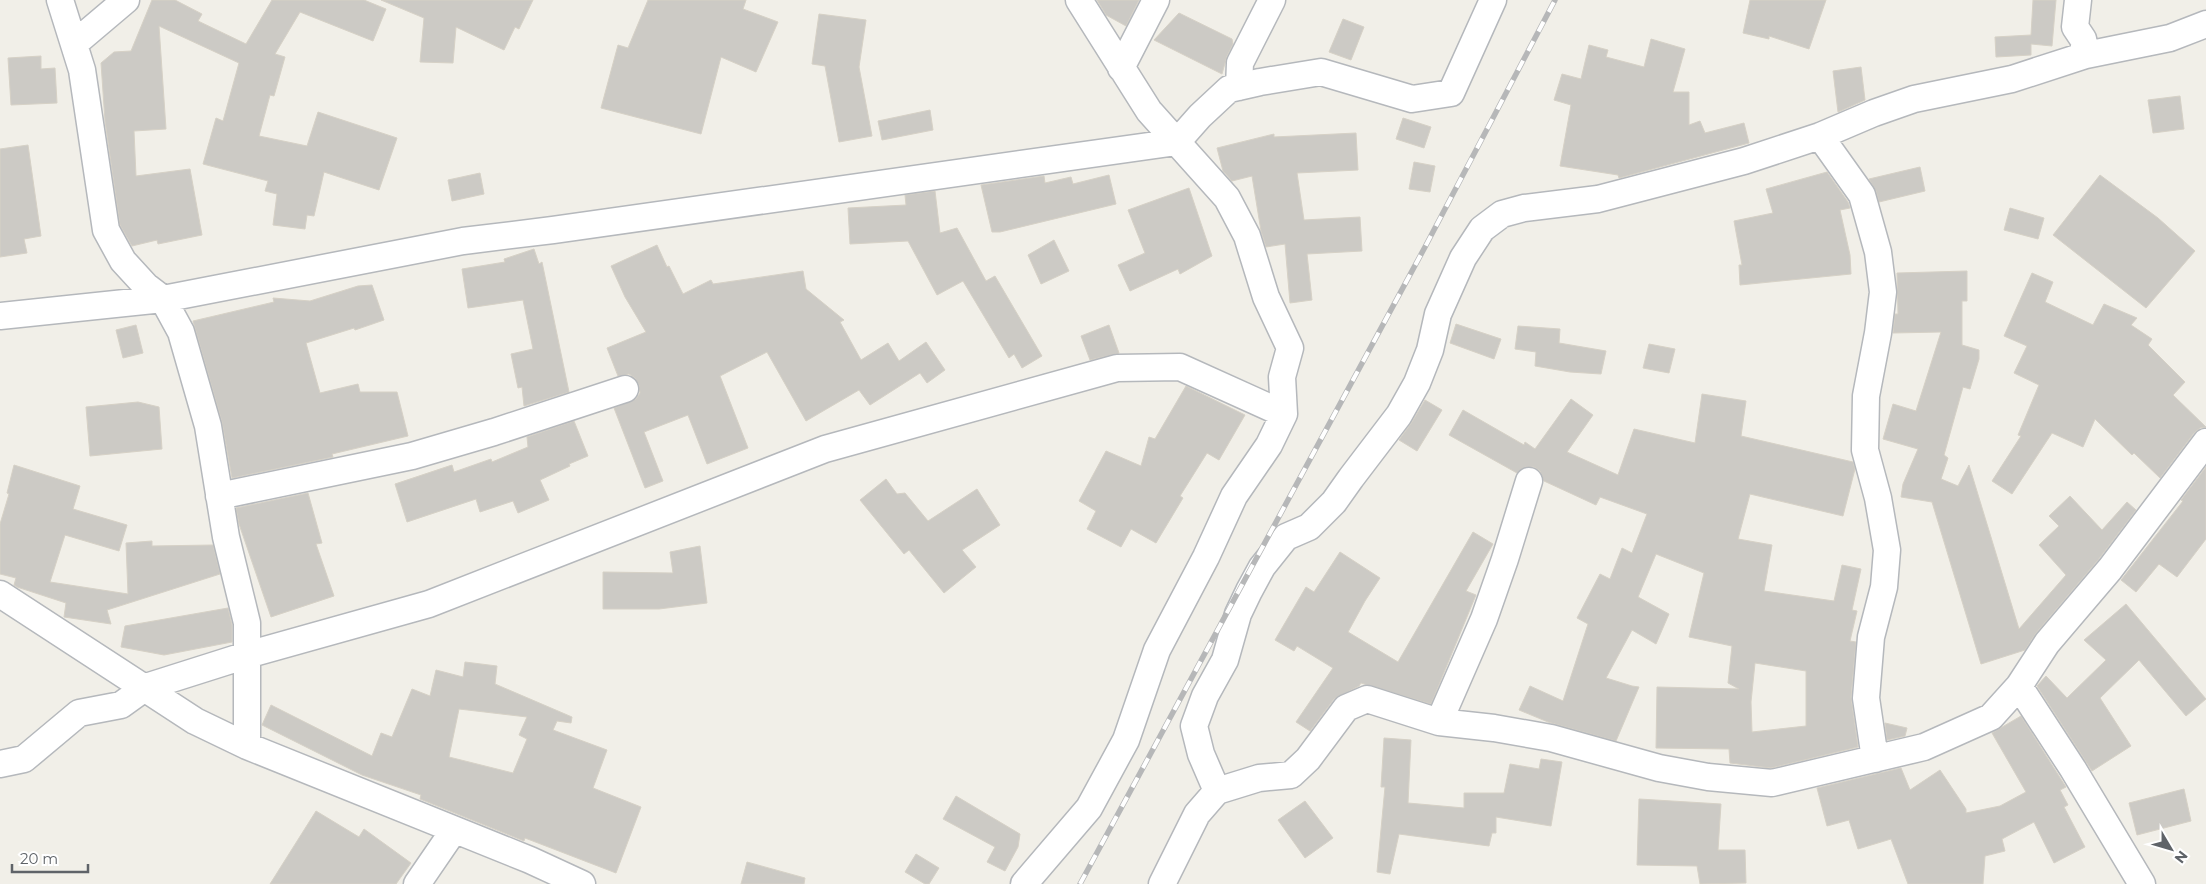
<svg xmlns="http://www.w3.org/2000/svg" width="2206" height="884" font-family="Montserrat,sans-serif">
	<rect width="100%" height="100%" fill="#f1efe8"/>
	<path fill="#cccac5" stroke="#d6d1c6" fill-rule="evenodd" d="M 152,0 L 175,0 L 202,14 L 198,21 L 246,44 L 272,0 L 364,0 L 386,9 L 373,41 L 300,12 L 275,54 L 285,57 L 274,96 L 270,95 L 259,136 L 307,146 L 318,112 L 397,138 L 379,190 L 324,172 L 314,216 L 307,215 L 305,229 L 273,225 L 277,194 L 265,191 L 268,181 L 203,164 L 216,118 L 223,121 L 239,63 L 159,26 L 166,129 L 134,131 L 136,176 L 190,169 L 202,235 L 158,244 L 157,240 L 132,246 L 120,225 L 105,121 L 101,63 L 114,52 L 131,51 Z
		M 381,0 L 533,0 L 519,29 L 515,27 L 504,50 L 456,27 L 453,63 L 420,62 L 424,18 Z
		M 648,0 L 746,0 L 743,9 L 778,22 L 756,72 L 721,57 L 701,134 L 601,108 L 618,45 L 628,48 Z
		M 1097,0 L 1139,0 L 1126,26 L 1106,15 Z
		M 1750,0 L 1826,0 L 1809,49 L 1769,36 L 1769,39 L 1743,33 Z
		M 2033,0 L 2056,0 L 2052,46 L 2031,44 L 2031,55 L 1996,57 L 1995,37 L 2031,35 Z
		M 1179,13 L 1232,39 L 1233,44 L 1227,56 L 1222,74 L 1154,40 Z
		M 819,14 L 866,20 L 859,67 L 872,136 L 839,142 L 825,66 L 812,64 Z
		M 1343,19 L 1364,27 L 1351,60 L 1329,52 Z
		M 1651,39 L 1685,49 L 1673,92 L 1689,92 L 1689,125 L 1700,121 L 1705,133 L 1744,123 L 1749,143 L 1619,178 L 1618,175 L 1560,166 L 1571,105 L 1554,100 L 1562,74 L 1581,79 L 1589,45 L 1608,50 L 1606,57 L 1644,67 Z
		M 41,56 L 41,69 L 55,68 L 57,103 L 11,105 L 8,58 Z
		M 1861,67 L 1865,100 L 1838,112 L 1833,71 Z
		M 2180,96 L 2184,129 L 2153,133 L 2148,100 Z
		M 930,110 L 933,130 L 882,140 L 878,121 Z
		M 1403,118 L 1431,127 L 1424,148 L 1396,139 Z
		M 1356,133 L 1358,170 L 1297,173 L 1304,220 L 1360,217 L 1362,251 L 1307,254 L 1312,300 L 1290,303 L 1285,244 L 1266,247 L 1261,231 L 1252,176 L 1232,181 L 1223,171 L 1217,148 L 1274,134 L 1274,137 Z
		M 28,145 L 41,236 L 24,239 L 27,253 L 0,257 L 0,149 Z
		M 1414,162 L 1435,166 L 1430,192 L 1409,189 Z
		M 1920,167 L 1925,191 L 1879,202 L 1876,191 L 1869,179 Z
		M 1827,172 L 1848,202 L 1850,208 L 1840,210 L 1850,255 L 1851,274 L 1740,285 L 1739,265 L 1742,265 L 1734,221 L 1773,213 L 1766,189 Z
		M 480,173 L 484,194 L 452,201 L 448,180 Z
		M 1109,175 L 1116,204 L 1000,232 L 992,232 L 981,185 L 1044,176 L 1045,183 L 1071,177 L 1073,184 Z
		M 2100,175 L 2158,218 L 2195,251 L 2146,308 L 2053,235 Z
		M 1189,188 L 1212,256 L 1180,274 L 1178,269 L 1130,291 L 1118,265 L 1145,253 L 1128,210 Z
		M 935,191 L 940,233 L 957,228 L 986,281 L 995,276 L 1042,356 L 1022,368 L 1014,354 L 1009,358 L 963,281 L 937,295 L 908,241 L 850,244 L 848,208 L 906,205 L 905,195 Z
		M 2010,208 L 2044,218 L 2038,239 L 2004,230 Z
		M 1054,240 L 1069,271 L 1041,284 L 1028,255 Z
		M 657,245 L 667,267 L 669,266 L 683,294 L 711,280 L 713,284 L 803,271 L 806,289 L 844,320 L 840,322 L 861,360 L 888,343 L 899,361 L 926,342 L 945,370 L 927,383 L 920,373 L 870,405 L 859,390 L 806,421 L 767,352 L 720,376 L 748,448 L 707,464 L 688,415 L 644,432 L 663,481 L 645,488 L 614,408 L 636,399 L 640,393 L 639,385 L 635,378 L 629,374 L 618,376 L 607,348 L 646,332 L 625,297 L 611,266 Z
		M 534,249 L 539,264 L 542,262 L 569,392 L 524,406 L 522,387 L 518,388 L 511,354 L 533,349 L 523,300 L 468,308 L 462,269 L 505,262 L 504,259 Z
		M 1967,271 L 1967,301 L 1962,301 L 1962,345 L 1979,350 L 1979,359 L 1970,389 L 1963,387 L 1944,455 L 1948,458 L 1941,479 L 1958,486 L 1969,465 L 2019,629 L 2066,575 L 2039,545 L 2059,526 L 2049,516 L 2070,496 L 2102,530 L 2127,502 L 2136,510 L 2098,560 L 2036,633 L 2025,650 L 1981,664 L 1932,502 L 1901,497 L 1903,484 L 1918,449 L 1883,439 L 1893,404 L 1916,411 L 1941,332 L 1893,333 L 1895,314 L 1898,314 L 1897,273 Z
		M 2032,273 L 2053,282 L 2045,302 L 2093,325 L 2104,304 L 2137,318 L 2131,325 L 2152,339 L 2148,345 L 2185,382 L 2173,395 L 2206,427 L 2200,428 L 2194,433 L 2160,478 L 2134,453 L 2132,455 L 2095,419 L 2083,447 L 2052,433 L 2012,494 L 1992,481 L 2021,436 L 2018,435 L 2039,385 L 2014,373 L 2027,346 L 2004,336 Z
		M 372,285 L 384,320 L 355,330 L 354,328 L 306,343 L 320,393 L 358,384 L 360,392 L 397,392 L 408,436 L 332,454 L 333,457 L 232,478 L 222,422 L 193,321 L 274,302 L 273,298 L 310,301 L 358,286 Z
		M 1456,324 L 1501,339 L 1494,359 L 1450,343 Z
		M 136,325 L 143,353 L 123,358 L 116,330 Z
		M 1109,325 L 1119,353 L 1090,360 L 1081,336 Z
		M 1518,326 L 1560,329 L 1559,343 L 1606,351 L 1601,374 L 1570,372 L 1535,366 L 1536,352 L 1515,349 Z
		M 1649,344 L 1675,349 L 1669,373 L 1643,368 Z
		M 1186,386 L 1245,415 L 1219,460 L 1207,453 L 1180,496 L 1183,498 L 1156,543 L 1131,529 L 1121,547 L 1087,529 L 1096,511 L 1079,501 L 1106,451 L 1141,466 L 1149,437 L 1155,439 Z
		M 1702,394 L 1746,401 L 1741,436 L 1853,462 L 1855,469 L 1843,516 L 1750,494 L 1738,539 L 1772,545 L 1764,591 L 1834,601 L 1842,565 L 1861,569 L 1852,610 L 1857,611 L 1850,641 L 1856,642 L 1851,697 L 1858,747 L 1771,768 L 1730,763 L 1729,749 L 1656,748 L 1657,687 L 1739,689 L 1728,683 L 1732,646 L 1689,637 L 1704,573 L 1656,554 L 1638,597 L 1669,614 L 1656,644 L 1632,630 L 1606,678 L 1632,686 L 1639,687 L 1616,741 L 1548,722 L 1519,710 L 1530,686 L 1563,701 L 1588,624 L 1577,618 L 1600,574 L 1610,579 L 1622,548 L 1632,553 L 1647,514 L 1600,497 L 1596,505 L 1544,481 L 1540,471 L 1534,467 L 1525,467 L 1517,473 L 1449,435 L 1463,410 L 1524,445 L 1525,442 L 1535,449 L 1571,399 L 1593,415 L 1567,452 L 1618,475 L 1634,429 L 1695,443 ZM 1755,663 L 1806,671 L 1806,726 L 1752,732 L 1751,702 Z
		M 1425,400 L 1442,410 L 1417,451 L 1399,440 L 1412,422 Z
		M 138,402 L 159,407 L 162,449 L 90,456 L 86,407 Z
		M 574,421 L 588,456 L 569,464 L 570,466 L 540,480 L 549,500 L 518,513 L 513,501 L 480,512 L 476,499 L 407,522 L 395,484 L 452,465 L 454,472 L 491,459 L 492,462 L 528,447 L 527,437 Z
		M 14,465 L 80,486 L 73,509 L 127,525 L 119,551 L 65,535 L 50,582 L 128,594 L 126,543 L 152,541 L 152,546 L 213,545 L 220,574 L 107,610 L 111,624 L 64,617 L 66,603 L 17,587 L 14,585 L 16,578 L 0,574 L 0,524 L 9,494 L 7,493 Z
		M 2206,467 L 2206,539 L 2177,577 L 2159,564 L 2136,592 L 2121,580 L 2183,501 L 2181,500 Z
		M 886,479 L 897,494 L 905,493 L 928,521 L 977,489 L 1000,525 L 962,550 L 976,567 L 944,593 L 909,550 L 904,554 L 860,500 Z
		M 308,493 L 322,543 L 316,544 L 334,596 L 271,617 L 239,524 L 236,508 Z
		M 1473,532 L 1493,544 L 1466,591 L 1476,595 L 1431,704 L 1361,683 L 1359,686 L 1334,699 L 1310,731 L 1296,722 L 1333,668 L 1297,646 L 1294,651 L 1275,640 L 1306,587 L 1314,592 L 1340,552 L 1380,578 L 1365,601 L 1348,632 L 1398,662 Z
		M 700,546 L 707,603 L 659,609 L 603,609 L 603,572 L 673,573 L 670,552 Z
		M 2126,604 L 2206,699 L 2186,716 L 2139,660 L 2100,698 L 2131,746 L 2092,771 L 2037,686 L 2046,676 L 2067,698 L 2106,660 L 2084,640 Z
		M 228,608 L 232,625 L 232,642 L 164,655 L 121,647 L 125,626 Z
		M 465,662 L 497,666 L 495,684 L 572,717 L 571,723 L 557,721 L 553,730 L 607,750 L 593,788 L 641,807 L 616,873 L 525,838 L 524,841 L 420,799 L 421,795 L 362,775 L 262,725 L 271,705 L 372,756 L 381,733 L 392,737 L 412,689 L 430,696 L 436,670 L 463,677 ZM 459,709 L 527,717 L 519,735 L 527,739 L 513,773 L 449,757 Z
		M 2021,716 L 2066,787 L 2060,790 L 2068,805 L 2064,807 L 2085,847 L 2054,863 L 2034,822 L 2002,839 L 2005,851 L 1985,856 L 1983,884 L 1908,884 L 1891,839 L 1858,849 L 1849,820 L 1827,826 L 1817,788 L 1901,768 L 1910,790 L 1940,770 L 1966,809 L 1966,813 L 2000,806 L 2026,792 L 1992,733 Z
		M 1885,723 L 1907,728 L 1905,736 L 1887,740 Z
		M 1384,738 L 1411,740 L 1408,803 L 1464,808 L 1464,793 L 1504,793 L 1510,764 L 1539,769 L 1541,759 L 1562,762 L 1551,826 L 1496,817 L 1496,833 L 1492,833 L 1489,846 L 1399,834 L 1390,874 L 1377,872 L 1385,787 L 1381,787 Z
		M 2184,789 L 2191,821 L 2137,835 L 2129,803 Z
		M 956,796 L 1020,834 L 1018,847 L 1005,871 L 987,862 L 995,847 L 943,819 Z
		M 1639,799 L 1721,804 L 1718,850 L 1745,850 L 1746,883 L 1700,884 L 1697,866 L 1637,865 Z
		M 1305,801 L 1333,838 L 1305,858 L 1278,820 Z
		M 316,811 L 359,837 L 364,829 L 411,863 L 396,884 L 270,884 Z
		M 916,854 L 939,868 L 929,884 L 925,884 L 905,872 Z
		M 747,862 L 805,878 L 804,884 L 741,884 Z"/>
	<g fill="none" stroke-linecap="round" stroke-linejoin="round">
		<defs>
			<path id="minor" d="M 60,0 L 82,70 L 106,230 L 123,261 L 146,286 L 163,299 L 181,332 L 208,426 L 226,537 L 247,623 L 247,746
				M 2078,0 L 2075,27 L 2083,39 L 2086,55
				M 74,44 L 126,0
				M 1121,68 L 1156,0
				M 1239,87 L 1240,63 L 1272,0
				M 1820,136 L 1862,195 L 1878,252 L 1883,292 L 1878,333 L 1866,396 L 1865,450 L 1878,498 L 1887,550 L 1884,587 L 1871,637 L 1866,698 L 1875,759
				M 0,316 L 163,299 L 463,241 L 553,230 L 1177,142 L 1200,116 L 1229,89 L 1260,82 L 1321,72 L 1412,99 L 1451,93 L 1493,0
				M 219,496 L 412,456 L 494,432 L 625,389
				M 0,594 L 195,721 L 247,746 L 530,860 L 582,884
				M 2019,686 L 2073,769 L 2142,884
				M 1439,722 L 1484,619 L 1505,559 L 1529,481
				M 0,764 L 24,759 L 79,713 L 121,705 L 146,687 L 247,655 L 429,604 L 825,449 L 1117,368 L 1180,367 L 1284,414
				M 1217,791 L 1259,778 L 1291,775 L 1308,759 L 1346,708 L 1367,699 L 1439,722 L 1494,728 L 1551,738 L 1659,768 L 1708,777 L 1772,783 L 1924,747 L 1991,717 L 2019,686 L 2047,643 L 2110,569 L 2206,442
				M 417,884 L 454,830
				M 1024,884 L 1089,808 L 1126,740 L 1157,650 L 1206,557 L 1234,496 L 1269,445 L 1284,414 L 1282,377 L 1290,348 L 1266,297 L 1247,236 L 1227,198 L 1149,111 L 1079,0
				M 1162,884 L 1197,814 L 1217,791 L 1201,754 L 1194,726 L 1205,696 L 1225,660 L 1238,614 L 1249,591 L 1262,567 L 1286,537 L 1309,527 L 1334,502 L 1351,478 L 1399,415 L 1417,383 L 1430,350 L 1438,314 L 1463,258 L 1482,229 L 1502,214 L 1524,208 L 1598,199 L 1744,161 L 1820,136 L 1874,113 L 1914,99 L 2012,79 L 2086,55 L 2170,38 L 2206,24"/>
		</defs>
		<use href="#minor" stroke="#b5b8bc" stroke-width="29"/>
		<use href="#minor" stroke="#fff" stroke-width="26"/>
		<defs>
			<path id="rail" d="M 1080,884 L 1425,247 L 1555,0"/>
		</defs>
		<use href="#rail" stroke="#b6b7b8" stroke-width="5.5"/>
		<use href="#rail" stroke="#fff" stroke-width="4" stroke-dasharray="11" stroke-linecap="butt"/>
	</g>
	<g transform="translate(2171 849) rotate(128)" stroke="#ffffff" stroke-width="4" paint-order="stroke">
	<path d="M0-4L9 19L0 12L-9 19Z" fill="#5f6368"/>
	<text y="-8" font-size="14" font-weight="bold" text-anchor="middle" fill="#5f6368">N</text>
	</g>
	<path d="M12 864v8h76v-8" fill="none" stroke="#5f6368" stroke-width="2.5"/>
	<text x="20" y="864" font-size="15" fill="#5f6368" stroke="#ffffff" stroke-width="4" paint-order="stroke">20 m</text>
</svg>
